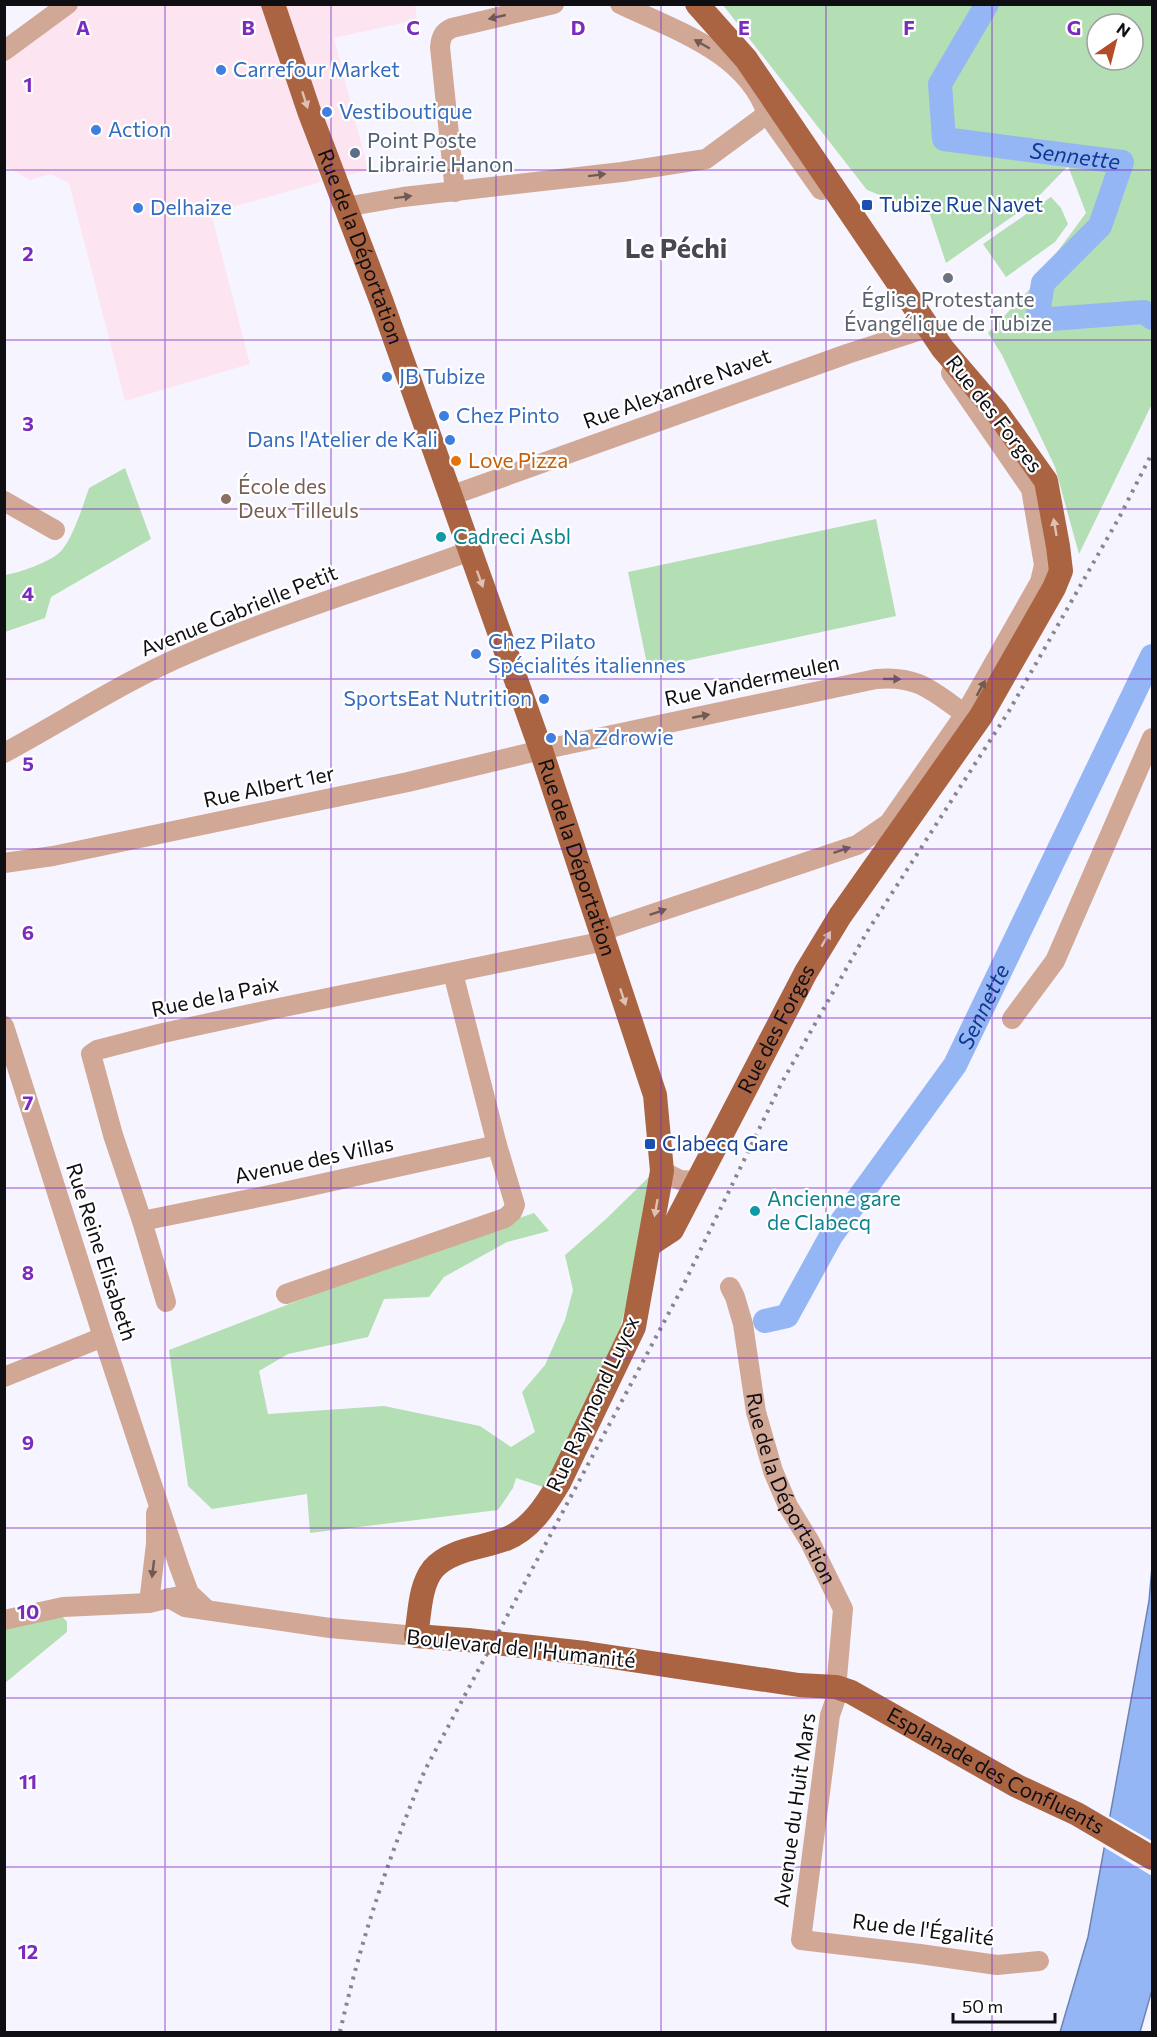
<svg xmlns="http://www.w3.org/2000/svg" width="1157" height="2037" font-family="Commissioner,sans-serif">
	<rect width="100%" height="100%" fill="#f6f5ff"/>
	<path fill="#fce5f1" d="M 75,5 L 262,5 L 321,182 L 211,213 L 250,364 L 125,401 L 69,183 L 51,174 L 30,180 L 5,166 L 4,55 Z
		M 286,5 L 415,5 L 417,20 L 334,38 L 368,170 L 345,176 L 299,51 Z"/>
	<path fill="#b4deb3" fill-rule="evenodd" d="M 723,5 L 1152,5 L 1152,404 L 1079,554 L 1055,467 L 1002,355 L 988,333 L 1029,290 L 1086,213 L 1068,166 L 1033,202 L 946,263 L 930,215 L 867,190 ZM 1097,24 L 1133,24 L 1133,60 L 1097,60 Z
		M 1051,197 L 1061,208 L 1068,224 L 1055,242 L 1006,277 L 983,244 Z
		M 125,468 L 151,539 L 51,597 L 45,618 L 5,632 L 5,575 C 19,573 50,562 60,552 C 73,539 83,505 89,488 Z
		M 876,519 L 896,616 L 648,669 L 628,572 Z
		M 654,1172 L 630,1290 L 615,1348 L 546,1488 L 516,1478 L 513,1488 L 498,1510 L 310,1533 L 307,1494 L 212,1509 L 188,1486 L 169,1350 L 478,1232 L 534,1213 L 549,1231 L 507,1242 L 444,1277 L 429,1297 L 384,1299 L 368,1337 L 288,1354 L 259,1371 L 268,1414 L 384,1406 L 480,1426 L 511,1447 L 535,1432 L 522,1392 L 545,1365 L 565,1320 L 573,1290 L 565,1255 L 606,1219 Z
		M 61,1615 L 67,1622 L 67,1632 L 5,1683 L 4,1626 Z"/>
	<path fill="#95b6f5" stroke="#6d84b1" stroke-width="1.5" d="M 1152,1567 L 1152,1990 L 1140,2032 L 1060,2032 L 1088,1937 L 1149,1601 Z"/>
	<path fill="#f6f5ff" d="M 1107,1815 L 1152,1841 L 1152,1876 L 1102,1846 Z"/>
	<g fill="none" stroke-linecap="round" stroke-linejoin="round">
		<g stroke="#95b6f5" stroke-width="24">
			<path id="s1" d="M 987,4 L 940,84 L 944,139 L 1122,162 L 1100,226 L 1043,283 L 1037,320 L 1144,312 L 1152,318"/>
			<path id="s2" d="M 765,1321 L 787,1316 L 831,1236 L 955,1065 L 1152,656"/>
		</g>
		<g stroke="#d1a895" stroke-width="20">
			<path d="M 620,4 C 674,30 746,52 767,114 L 821,190"/>
			<path d="M 4,51 L 68,4"/>
			<path d="M 455,192 L 440,47 C 441,37 443,32 452,28 L 554,4"/>
			<path d="M 345,207 L 403,197 L 622,172 L 706,159 L 767,114"/>
			<path d="M 450,496 L 847,354 L 921,330"/>
			<path d="M 4,501 L 55,530"/>
			<path d="M 4,753 C 67,719 127,679 192,652 C 283,613 377,585 470,551"/>
			<path d="M 4,863 L 53,856 L 408,782 L 541,750 L 876,679 C 918,675 932,691 965,714"/>
			<path d="M 602,931 L 857,845 L 889,823 L 965,714 L 1040,582 L 1044,565 L 1031,489 L 951,373"/>
			<path d="M 1012,1019 L 1055,961 L 1152,738"/>
			<path d="M 4,1026 L 103,1337 L 179,1566 L 189,1593 L 206,1609"/>
			<path d="M 662,1171 L 680,1180 L 698,1181"/>
			<path d="M 142,1221 L 279,1193 L 497,1145"/>
			<path id="s3" d="M 730,1287 L 735,1297 L 743,1324 L 756,1412 L 773,1471 L 788,1506 L 810,1542 L 843,1609 L 835,1701 L 830,1715 L 801,1940 L 920,1954 L 997,1965 L 1039,1961"/>
			<path d="M 286,1294 L 505,1218 L 512,1212 L 515,1205 L 497,1145 L 453,973"/>
			<path d="M 166,1302 L 142,1221 L 113,1135 L 91,1054 L 97,1050 L 163,1033 L 269,1010 L 605,941"/>
			<path d="M 4,1377 L 103,1337"/>
			<path d="M 169,1598 L 185,1607 L 330,1628 L 416,1636"/>
			<path d="M 149,1603 L 156,1544 L 156,1513"/>
			<path d="M 4,1620 L 63,1607 L 149,1603 L 179,1596"/>
		</g>
		<g stroke="#ab6442" stroke-width="24">
			<path id="s4" d="M 273,4 L 309,111 L 381,300 L 541,750 L 655,1095 L 662,1171 L 634,1327 L 559,1483 C 546,1505 531,1529 506,1539 C 483,1548 450,1549 433,1569 C 419,1587 420,1614 416,1636 L 468,1640"/>
			<path id="s5" d="M 649,1245 L 672,1230 L 806,972 L 840,916 L 981,716 L 1054,588 L 1061,571 L 1058,546 L 1046,481 L 996,411 L 943,349 L 746,59 L 697,4"/>
			<path id="s6" d="M 585,1653 L 799,1685 L 836,1687 L 851,1692 L 1017,1786 L 1077,1814 L 1152,1858"/>
		</g>
		<path stroke="#87868d" stroke-width="4" stroke-dasharray="3 6" stroke-linecap="butt" d="M 340,2032 C 361,1939 388,1859 425,1770 L 680,1292 L 781,1084 L 867,932 L 1009,711 L 1120,516 L 1152,453"/>
		<path stroke="#ab6442" stroke-width="24" d="M 468,1640 L 585,1653"/>
	</g>
	<defs><path id="oneway-solid" d="M-6-.8H1V-3.2L6.5 0L1 3.2V.8H-6Z" transform="scale(1.5)"/></defs>
	<g fill="#705b54">
		<use href="#oneway-solid" transform="translate(497 17) rotate(167)"/>
		<use href="#oneway-solid" transform="translate(702 44) rotate(-150)"/>
		<use href="#oneway-solid" transform="translate(597 175) rotate(-7)"/>
		<use href="#oneway-solid" transform="translate(403 197) rotate(-7)"/>
		<use href="#oneway-solid" transform="translate(892 679) rotate(1)"/>
		<use href="#oneway-solid" transform="translate(981 688) rotate(-61)"/>
		<use href="#oneway-solid" transform="translate(701 716) rotate(-11)"/>
		<use href="#oneway-solid" transform="translate(842 850) rotate(-18)"/>
		<use href="#oneway-solid" transform="translate(658 912) rotate(-19)"/>
		<use href="#oneway-solid" transform="translate(153 1569) rotate(97)"/>
	</g>
	<g fill="#ddc1b3">
		<use href="#oneway-solid" transform="translate(305 100) rotate(72)"/>
		<use href="#oneway-solid" transform="translate(1055 527) rotate(-100)"/>
		<use href="#oneway-solid" transform="translate(480 579) rotate(70)"/>
		<use href="#oneway-solid" transform="translate(826 939) rotate(-59)"/>
		<use href="#oneway-solid" transform="translate(623 997) rotate(72)"/>
		<use href="#oneway-solid" transform="translate(656 1208) rotate(100)"/>
	</g>
	<path fill="none" stroke="#7b2cbf" stroke-width="1.5" stroke-opacity="0.55" d="M 165,4 L 165,2032M 331,4 L 331,2032M 496,4 L 496,2032M 661,4 L 661,2032M 826,4 L 826,2032M 992,4 L 992,2032M 4,170 L 1152,170M 4,340 L 1152,340M 4,509 L 1152,509M 4,679 L 1152,679M 4,849 L 1152,849M 4,1018 L 1152,1018M 4,1188 L 1152,1188M 4,1358 L 1152,1358M 4,1528 L 1152,1528M 4,1698 L 1152,1698M 4,1867 L 1152,1867"/>
	<g fill="#3f7fe0" stroke="#fff" stroke-width="2">
		<circle cx="221" cy="70" r="6"/>
		<circle cx="327" cy="112" r="6"/>
		<circle cx="96" cy="130" r="6"/>
		<circle cx="138" cy="208" r="6"/>
		<circle cx="387" cy="377" r="6"/>
		<circle cx="444" cy="416" r="6"/>
		<circle cx="450" cy="440" r="6"/>
		<circle cx="476" cy="654" r="6"/>
		<circle cx="544" cy="699" r="6"/>
		<circle cx="551" cy="738" r="6"/>
	</g>
	<circle fill="#5c6f8a" stroke="#fff" stroke-width="2" cx="355" cy="153" r="6"/>
	<g fill="#1a4fb4" stroke="#fff" stroke-width="2">
		<rect x="861" y="199" width="12" height="12" rx="3"/>
		<rect x="644" y="1138" width="12" height="12" rx="3"/>
	</g>
	<circle fill="#6b7280" stroke="#fff" stroke-width="2" cx="948" cy="278" r="6"/>
	<circle fill="#e8710a" stroke="#fff" stroke-width="2" cx="456" cy="461" r="6"/>
	<circle fill="#8d6e63" stroke="#fff" stroke-width="2" cx="226" cy="499" r="6"/>
	<g fill="#0f9aa8" stroke="#fff" stroke-width="2">
		<circle cx="441" cy="537" r="6"/>
		<circle cx="755" cy="1211" r="6"/>
	</g>
	<g text-anchor="middle" stroke-width="4.5" stroke-linejoin="round" paint-order="stroke">
		<g font-size="21" fill="#366cbe" stroke="#fff" text-anchor="start">
			<text x="233" y="77">Carrefour Market</text>
			<text x="339" y="119">Vestiboutique</text>
			<text x="108" y="137">Action</text>
			<text x="150" y="215">Delhaize</text>
			<text x="399" y="384">JB Tubize</text>
			<text x="456" y="423">Chez Pinto</text>
			<text x="438" y="447" text-anchor="end">Dans l'Atelier de Kali</text>
			<text x="488" y="649">Chez Pilato<tspan x="488" dy="24">Spécialités italiennes</tspan></text>
			<text x="532" y="706" text-anchor="end">SportsEat Nutrition</text>
			<text x="563" y="745">Na Zdrowie</text>
		</g>
		<g font-size="21" fill="#4e5e75" stroke="#fff" text-anchor="start">
			<text x="367" y="148">Point Poste<tspan x="367" dy="24">Librairie Hanon</tspan></text>
		</g>
		<g font-size="21" fill="#164399" stroke="#fff" text-anchor="start">
			<text x="879" y="212">Tubize Rue Navet</text>
			<text x="662" y="1151">Clabecq Gare</text>
		</g>
		<g font-size="21" fill="#0f0e13" stroke="#fff">
			<text dy="7" stroke="none"><textPath href="#s4" startOffset="258">Rue de la Déportation</textPath></text>
			<text transform="translate(677 389) rotate(-20)" y="7">Rue Alexandre Navet</text>
			<text transform="translate(994 414) rotate(52)" y="7">Rue des Forges</text>
			<text transform="translate(239 611) rotate(-22)" y="7">Avenue Gabrielle Petit</text>
			<text transform="translate(752 681) rotate(-12)" y="7">Rue Vandermeulen</text>
			<text transform="translate(269 787) rotate(-12)" y="7">Rue Albert 1er</text>
			<text dy="7" stroke="none"><textPath href="#s4" startOffset="906">Rue de la Déportation</textPath></text>
			<text transform="translate(215 997) rotate(-12)" y="7">Rue de la Paix</text>
			<text dy="7" stroke="none"><textPath href="#s5" startOffset="254">Rue des Forges</textPath></text>
			<text transform="translate(314 1160) rotate(-12)" y="7">Avenue des Villas</text>
			<text transform="translate(101 1252) rotate(72)" y="7">Rue Reine Elisabeth</text>
			<text transform="translate(593 1404) rotate(-65)" y="7">Rue Raymond Luycx</text>
			<text dy="7" stroke="none"><textPath href="#s3" startOffset="212">Rue de la Déportation</textPath></text>
			<text transform="translate(521 1649) rotate(6)" y="7">Boulevard de l'Humanité</text>
			<text dy="7" stroke="none"><textPath href="#s6" startOffset="434">Esplanade des Confluents</textPath></text>
			<text transform="translate(795 1810) rotate(-82)" y="7">Avenue du Huit Mars</text>
			<text transform="translate(923 1930) rotate(7)" y="7">Rue de l'Égalité</text>
		</g>
		<g font-size="21" fill="#5b616d" stroke="#fff">
			<text x="948" y="307">Église Protestante<tspan x="948" dy="24">Évangélique de Tubize</tspan></text>
		</g>
		<g font-size="21" fill="#c56008" stroke="#fff" text-anchor="start">
			<text x="468" y="468">Love Pizza</text>
		</g>
		<g font-size="21" fill="#785e54" stroke="#fff" text-anchor="start">
			<text x="238" y="494">École des<tspan x="238" dy="24">Deux Tilleuls</tspan></text>
		</g>
		<g font-size="21" fill="#0d838f" stroke="#fff" text-anchor="start">
			<text x="453" y="544">Cadreci Asbl</text>
			<text x="767" y="1206">Ancienne gare<tspan x="767" dy="24">de Clabecq</tspan></text>
		</g>
		<g font-size="22" font-style="italic" fill="#103890" stroke="#fff">
			<text dy="8" stroke="none"><textPath href="#s1" startOffset="280">Sennette</textPath></text>
			<text dy="8" stroke="none"><textPath href="#s2" startOffset="390">Sennette</textPath></text>
		</g>
		<g font-size="27" font-weight="bold" fill="#494754" stroke="#fff">
			<text x="676" y="258">Le Péchi</text>
		</g>
	</g>
	<g font-size="20" text-anchor="middle" font-weight="bold" fill="#7b2cbf" stroke="#fff" stroke-width="4.5" stroke-linejoin="round" paint-order="stroke">
		<text x="83" y="35">A</text>
		<text x="248" y="35">B</text>
		<text x="413" y="35">C</text>
		<text x="578" y="35">D</text>
		<text x="744" y="35">E</text>
		<text x="909" y="35">F</text>
		<text x="1074" y="35">G</text>
		<text x="28" y="92">1</text>
		<text x="28" y="261">2</text>
		<text x="28" y="431">3</text>
		<text x="28" y="601">4</text>
		<text x="28" y="771">5</text>
		<text x="28" y="940">6</text>
		<text x="28" y="1110">7</text>
		<text x="28" y="1280">8</text>
		<text x="28" y="1450">9</text>
		<text x="28" y="1619">10</text>
		<text x="28" y="1789">11</text>
		<text x="28" y="1959">12</text>
	</g>
	<rect width="1157" height="2037" fill="none" stroke="#0f0e13" stroke-width="12"/>
	<g transform="translate(1115 42) rotate(35)"><circle r="28" fill="#ffffff" stroke="#9f9fa1" stroke-width="1.5"/>
	<path d="M0-4.5L10 22L0 15L-10 22Z" fill="#b34c27"/>
	<text y="-9" font-size="16" font-weight="bold" text-anchor="middle" fill="#0f0e13">N</text>
	</g>
	<path d="M953 2013v9h102v-9" fill="none" stroke="#0f0e13" stroke-width="3"/>
	<text x="962" y="2013" font-size="18" fill="#0f0e13" stroke="#ffffff" stroke-width="4.5" paint-order="stroke">50 m</text>
</svg>
